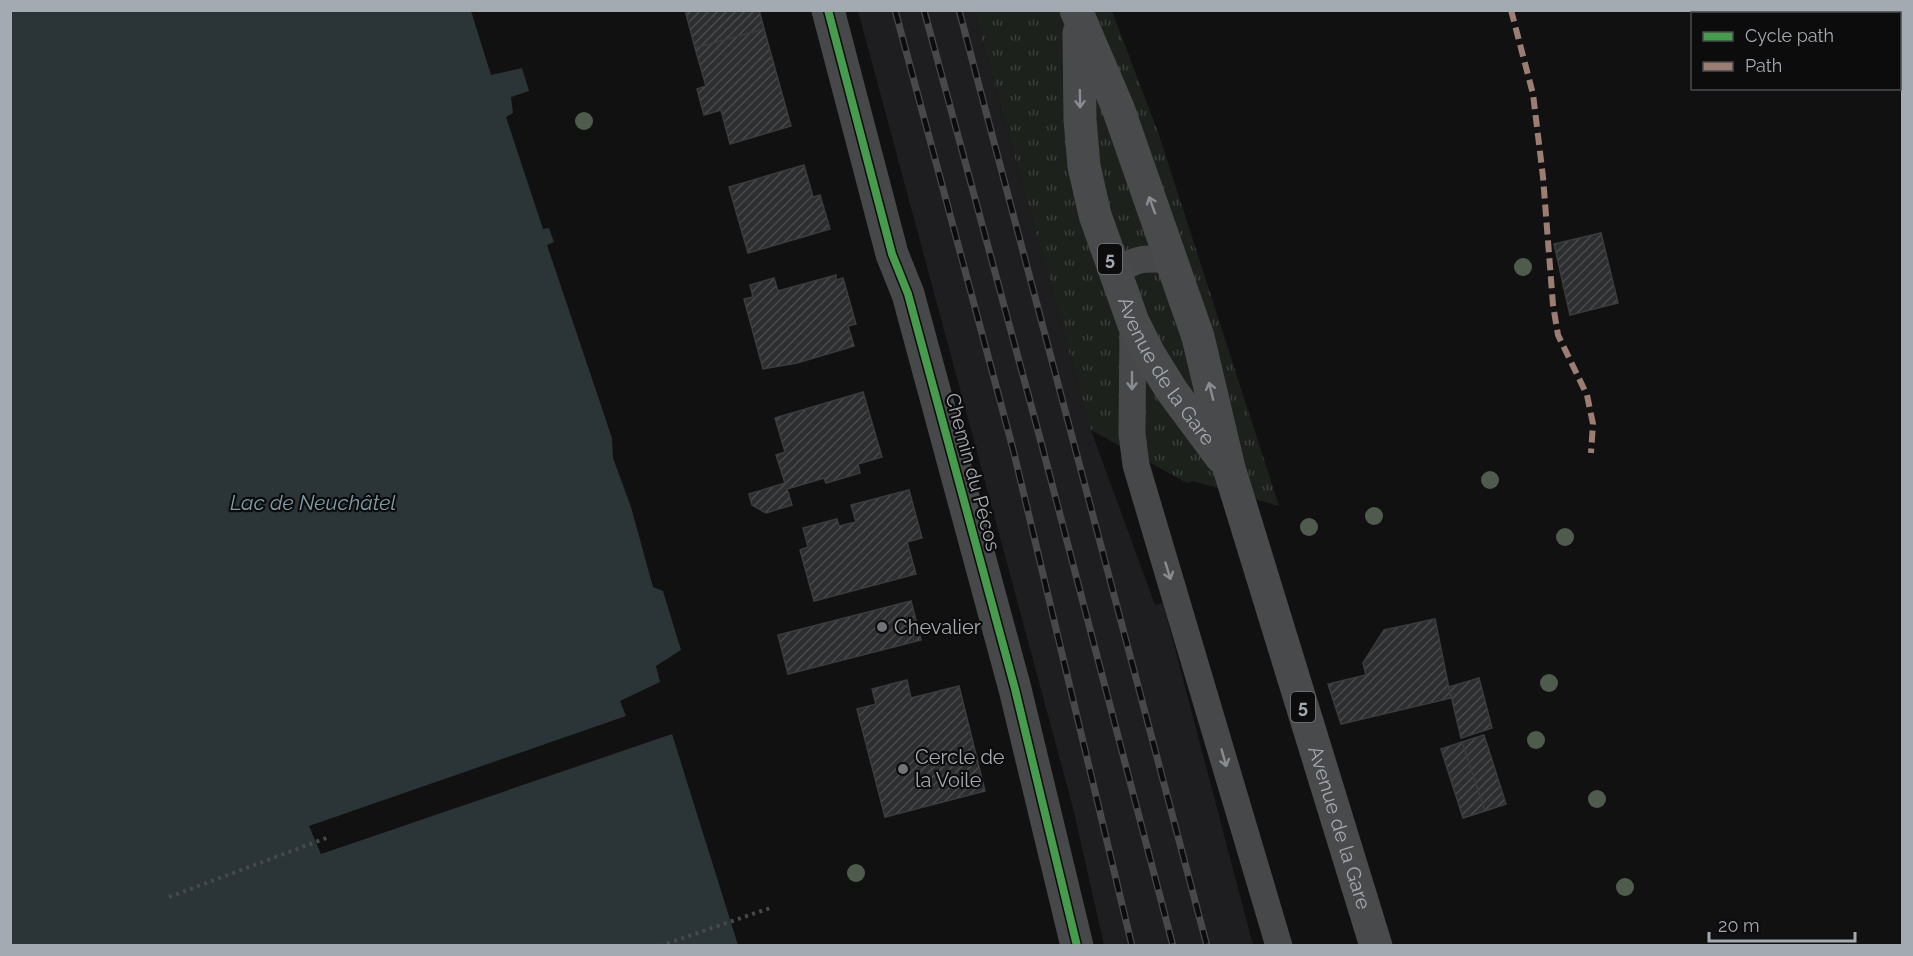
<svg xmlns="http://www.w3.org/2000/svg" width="1913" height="956" font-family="Raleway,sans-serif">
	<defs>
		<pattern id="grass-tufts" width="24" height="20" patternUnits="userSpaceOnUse" patternTransform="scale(1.5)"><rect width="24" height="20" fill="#1c211c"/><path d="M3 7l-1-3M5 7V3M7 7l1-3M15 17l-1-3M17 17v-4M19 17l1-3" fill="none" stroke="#3a3f3b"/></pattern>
		<pattern id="building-hatch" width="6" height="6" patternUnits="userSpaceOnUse" patternTransform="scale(1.5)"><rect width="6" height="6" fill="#2d2e2f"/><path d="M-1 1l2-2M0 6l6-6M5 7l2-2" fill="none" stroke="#484a4b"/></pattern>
	</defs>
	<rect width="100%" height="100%" fill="#111112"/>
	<path fill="#1e1e20" d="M 858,11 L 974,11 L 1091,430 L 1155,605 L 1163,603 L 1253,945 L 1104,945 L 1073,808 Z"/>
	<path fill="url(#grass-tufts)" d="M 974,11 L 1112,11 L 1159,135 L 1279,506 L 1193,481 L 1187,483 L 1091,430 Z"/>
	<path fill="#2b3437" d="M 10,11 L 471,11 L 491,75 L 522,68 L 529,91 L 511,97 L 513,113 L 506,117 L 543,229 L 549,228 L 554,242 L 547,245 L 612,438 L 613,458 L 631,507 L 653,587 L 663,591 L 681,650 L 656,666 L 660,682 L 620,701 L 626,716 L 309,826 L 321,854 L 672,734 L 738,945 L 11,945 Z"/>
	<path fill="url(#building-hatch)" stroke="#3a3c3e" stroke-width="1.5" d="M 685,10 L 759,10 L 764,29 L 695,48 Z
		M 764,29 L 791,126 L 730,144 L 721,110 L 704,115 L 697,89 L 706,86 L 695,48 Z
		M 804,165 L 813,197 L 820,195 L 830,229 L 748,253 L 729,187 Z
		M 1601,233 L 1618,303 L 1570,315 L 1554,244 Z
		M 836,275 L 836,280 L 843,278 L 856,324 L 848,326 L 854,346 L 797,363 L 763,369 L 744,299 L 753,297 L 750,285 L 774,278 L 778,291 Z
		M 863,392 L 882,457 L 858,464 L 860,473 L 826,483 L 824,478 L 787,489 L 792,505 L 766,513 L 752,505 L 749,494 L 785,483 L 776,455 L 785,452 L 775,418 Z
		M 909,490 L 922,538 L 907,542 L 916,574 L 814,601 L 800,550 L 808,547 L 803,528 L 837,519 L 839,526 L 856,522 L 851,505 Z
		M 911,601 L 921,640 L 788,674 L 778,635 Z
		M 1435,619 L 1451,698 L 1341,724 L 1328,684 L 1366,675 L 1363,663 L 1384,630 Z
		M 1479,678 L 1492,728 L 1461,738 L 1449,687 Z
		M 907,680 L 911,698 L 959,686 L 985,791 L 885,817 L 857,709 L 876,704 L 872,689 Z
		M 1484,735 L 1506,804 L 1485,811 L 1462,742 Z
		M 1462,742 L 1485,811 L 1463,818 L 1441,749 Z"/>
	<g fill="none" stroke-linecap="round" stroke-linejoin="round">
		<path stroke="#47494b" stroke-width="4" stroke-dasharray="3 4.5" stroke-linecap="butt" d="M 169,897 L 329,837
			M 660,946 L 770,908"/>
		<path stroke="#46484a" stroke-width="27" d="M 1115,272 C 1139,257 1144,258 1172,260
			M 1133,322 L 1132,434 L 1136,465 L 1279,946"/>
		<path stroke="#46484a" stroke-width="33" d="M 828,10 L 892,254 L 908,294 L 1015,689 L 1077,946"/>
		<g stroke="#494a4c" stroke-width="33">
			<path id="s1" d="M 1076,10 L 1118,108 L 1198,337 L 1229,468 L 1376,946"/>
			<path id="s2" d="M 1079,33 L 1080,120 L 1084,166 L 1095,215 L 1133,322 L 1149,354 L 1172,391 L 1221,457"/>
		</g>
		<defs>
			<path id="rail" d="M 895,10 L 1013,449 L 1132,946
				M 924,10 L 1041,442 L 1173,946
				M 959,10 L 1207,946"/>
		</defs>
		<use href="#rail" stroke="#47484a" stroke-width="7"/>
		<use href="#rail" stroke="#0c0c0d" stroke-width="4.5" stroke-dasharray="14" stroke-linecap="butt"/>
		<path stroke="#9b7d72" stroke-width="6" stroke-dasharray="12 6" stroke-linecap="butt" d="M 1511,10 L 1533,94 L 1543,177 L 1553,305 L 1558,335 L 1587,395 L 1593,424 L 1591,453"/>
		<defs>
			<path id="cycleway" d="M 828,10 L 892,254 L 908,294 L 1015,689 L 1077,946"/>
		</defs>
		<use href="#cycleway" stroke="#0c0c0d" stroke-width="11"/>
		<use href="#cycleway" stroke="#469c4c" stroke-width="8"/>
	</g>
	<g fill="#4f5c4d">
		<circle cx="584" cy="121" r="9"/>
		<circle cx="1523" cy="267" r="9"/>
		<circle cx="1490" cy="480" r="9"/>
		<circle cx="1374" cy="516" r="9"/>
		<circle cx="1309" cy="527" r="9"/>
		<circle cx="1565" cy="537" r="9"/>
		<circle cx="1549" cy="683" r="9"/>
		<circle cx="1536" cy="740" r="9"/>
		<circle cx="1597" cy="799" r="9"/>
		<circle cx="856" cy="873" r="9"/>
		<circle cx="1625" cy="887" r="9"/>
	</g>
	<defs><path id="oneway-shaft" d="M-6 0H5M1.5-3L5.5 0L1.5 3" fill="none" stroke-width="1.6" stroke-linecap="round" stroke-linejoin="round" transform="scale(1.5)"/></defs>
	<g stroke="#898d93">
		<use href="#oneway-shaft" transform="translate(1080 99) rotate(89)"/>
		<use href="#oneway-shaft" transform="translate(1152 205) rotate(-110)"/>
		<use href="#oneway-shaft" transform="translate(1211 391) rotate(-104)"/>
	</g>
	<g stroke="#888d92">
		<use href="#oneway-shaft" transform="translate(1132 381) rotate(90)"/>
		<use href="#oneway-shaft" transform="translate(1168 571) rotate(73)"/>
		<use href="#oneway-shaft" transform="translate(1224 758) rotate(74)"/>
	</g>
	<g fill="#717479" stroke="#0c0c0d" stroke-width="2">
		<circle cx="882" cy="627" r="6"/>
		<circle cx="903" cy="769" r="6"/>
	</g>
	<g text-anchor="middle" stroke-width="4.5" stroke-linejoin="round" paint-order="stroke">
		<g fill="#0c0c0d" stroke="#767b80" stroke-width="1.5">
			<rect x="1098" y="244" width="24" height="30" rx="4.5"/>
			<rect x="1291" y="692" width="24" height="30" rx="4.5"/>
		</g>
		<g font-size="18" font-weight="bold" fill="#a4aab1">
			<text x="1110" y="265">5</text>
			<text x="1303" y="713">5</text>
		</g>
		<g font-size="20" fill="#a4aab1" stroke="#0c0c0d">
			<text dy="7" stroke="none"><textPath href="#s2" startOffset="356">Avenue de la Gare</textPath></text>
			<text transform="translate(973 472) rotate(75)" y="7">Chemin du Pécos</text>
			<text dy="7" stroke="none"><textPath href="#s1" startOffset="860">Avenue de la Gare</textPath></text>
		</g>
		<g font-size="20" fill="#a4aab1" stroke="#0c0c0d" text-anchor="start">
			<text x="894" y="634">Chevalier</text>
			<text x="915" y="764">Cercle de<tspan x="915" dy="23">la Voile</tspan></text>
		</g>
		<g font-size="21" font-style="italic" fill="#7e9da9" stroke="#0c0c0d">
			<text x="313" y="510">Lac de Neuchâtel</text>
		</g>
	</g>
	<rect width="1913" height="956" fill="none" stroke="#a4aab1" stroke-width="24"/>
	<rect x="1691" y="12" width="210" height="78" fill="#0c0c0d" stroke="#494b4f" stroke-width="1.5"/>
	<rect x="1703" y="32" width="30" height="9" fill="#469c4c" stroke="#494b4f" stroke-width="1.5"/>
	<text x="1745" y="42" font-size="18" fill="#a4aab1">Cycle path</text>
	<rect x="1703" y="62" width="30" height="9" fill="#9b7d72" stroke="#494b4f" stroke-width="1.5"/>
	<text x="1745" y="72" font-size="18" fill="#a4aab1">Path</text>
	<path d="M1709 932v9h146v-9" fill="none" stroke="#a4aab1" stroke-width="3"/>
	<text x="1718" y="932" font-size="18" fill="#a4aab1" stroke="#0c0c0d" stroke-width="4.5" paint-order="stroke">20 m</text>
</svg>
